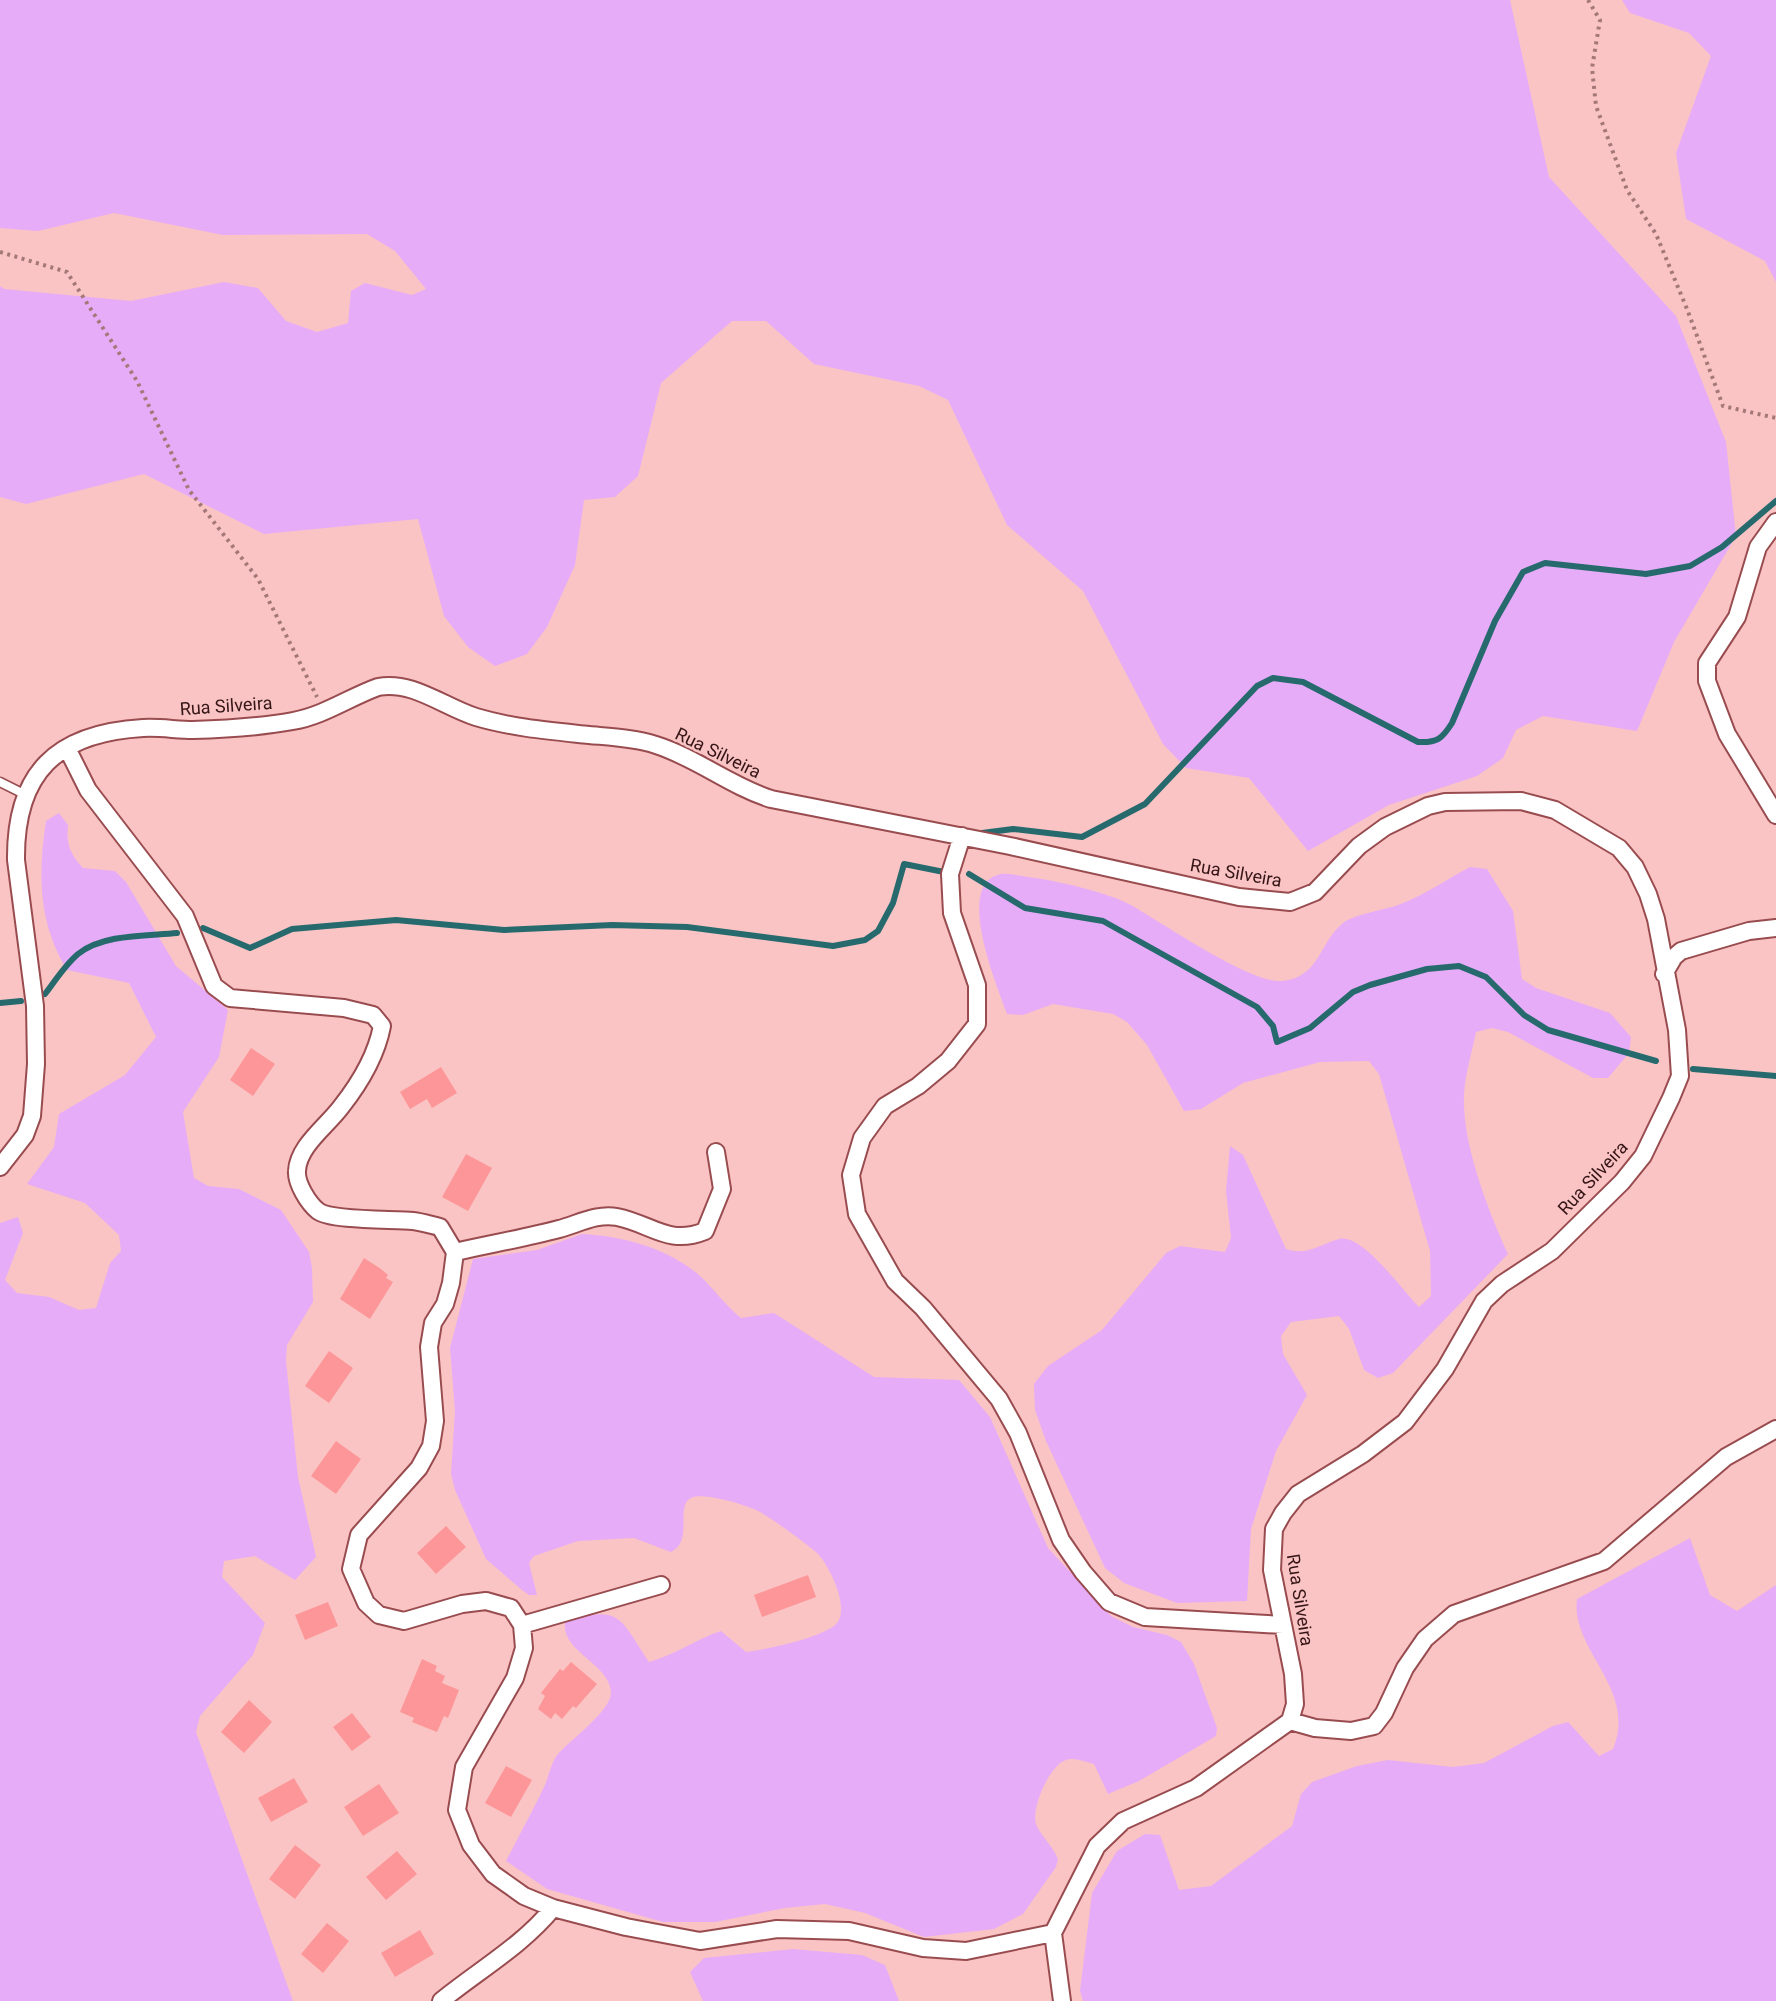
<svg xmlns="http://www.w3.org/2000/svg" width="1776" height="2001" font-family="Roboto,sans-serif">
	<rect width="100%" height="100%" fill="#fac4c4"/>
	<path fill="#e7acf8" d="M 0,0 L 1510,0 L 1549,177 L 1676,316 L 1726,442 L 1736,536 L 1674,642 L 1637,731 L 1543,716 L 1516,730 L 1503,758 L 1477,776 L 1389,805 L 1308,851 L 1249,778 L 1186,768 L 1163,744 L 1083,591 L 1007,525 L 948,400 L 919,386 L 814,364 L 766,321 L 732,321 L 661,383 L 638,476 L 615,497 L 584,500 L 575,565 L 547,627 L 527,654 L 495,666 L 468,647 L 444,616 L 418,519 L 264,534 L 144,474 L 26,504 L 0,497 L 0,286 L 4,289 L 131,301 L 224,282 L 258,288 L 286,321 L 317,332 L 348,323 L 351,291 L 365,283 L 412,295 L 426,289 L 395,251 L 367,234 L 223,235 L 114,213 L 38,231 L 0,228 Z
		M 1622,0 L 1776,0 L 1776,282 L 1765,261 L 1686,219 L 1676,153 L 1711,56 L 1689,33 L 1630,13 Z
		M 59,813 L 68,825 C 66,844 70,854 83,868 L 115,871 L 126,882 L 176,966 L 228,1010 L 219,1057 L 183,1112 L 194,1178 L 208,1186 L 239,1189 L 281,1210 L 309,1252 L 312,1268 L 313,1302 L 287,1345 L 286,1361 L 298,1477 L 316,1557 L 295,1580 L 255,1556 L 224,1561 L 222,1577 L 265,1623 L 253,1655 L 200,1716 L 196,1732 L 293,2001 L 0,2001 L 0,1223 L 18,1217 L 23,1233 L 5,1280 L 17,1293 L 49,1297 L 79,1310 L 96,1308 L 110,1263 L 121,1251 L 119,1235 L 85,1203 L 27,1184 L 54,1147 L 59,1114 L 125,1075 L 156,1037 L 129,983 L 67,970 C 38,922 38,874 46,821 Z
		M 1470,867 L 1487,869 L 1513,911 L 1522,979 L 1536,988 L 1610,1013 L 1631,1037 L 1629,1053 L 1608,1078 L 1593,1078 L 1508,1032 L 1492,1028 L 1476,1032 C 1472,1052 1465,1075 1464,1095 C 1462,1144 1488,1210 1508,1254 L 1393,1373 L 1378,1378 L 1364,1370 L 1349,1329 L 1339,1316 L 1291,1322 L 1281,1336 L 1283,1354 L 1307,1395 L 1276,1451 L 1251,1529 L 1247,1601 L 1177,1603 L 1124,1583 L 1105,1568 L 1046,1441 L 1035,1410 L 1034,1384 L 1048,1366 L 1102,1330 L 1166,1253 L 1180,1246 L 1225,1252 L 1231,1238 L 1226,1191 L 1230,1146 L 1243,1155 L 1286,1249 C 1307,1256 1319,1245 1339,1239 C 1362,1233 1403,1291 1419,1307 L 1431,1296 L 1430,1251 L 1379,1074 L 1369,1061 L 1320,1062 L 1243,1083 L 1201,1109 L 1184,1111 L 1147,1045 L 1127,1022 L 1113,1014 L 1053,1004 L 1023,1015 L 1007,1014 C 998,988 953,883 1001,874 C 1009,873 1020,876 1028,877 C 1054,880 1106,892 1129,904 C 1160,921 1250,984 1282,981 C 1320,977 1319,943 1342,924 C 1351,915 1384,910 1398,905 C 1423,896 1447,879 1470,867 Z
		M 582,1234 C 623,1236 667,1248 699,1275 C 714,1289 725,1305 741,1318 L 774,1313 L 874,1377 L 959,1380 L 990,1417 L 1048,1548 L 1111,1616 L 1133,1627 L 1167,1635 L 1181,1642 L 1194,1664 L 1217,1728 L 1216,1736 L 1139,1781 L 1108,1794 L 1094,1764 C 1086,1762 1074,1757 1066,1760 C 1050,1765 1031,1807 1036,1824 C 1041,1836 1053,1846 1058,1859 L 1056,1867 L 1023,1914 L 994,1929 L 924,1937 L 865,1913 L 825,1904 L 785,1908 L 715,1922 L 663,1922 L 547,1889 L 506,1861 C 519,1836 532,1812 544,1787 C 549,1777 551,1762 558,1754 C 570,1740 612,1710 611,1692 C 609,1663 561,1652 565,1622 C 621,1604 619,1617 649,1662 C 675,1655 696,1639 721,1631 L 746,1652 C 769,1649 815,1639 834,1626 C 853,1612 829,1564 816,1552 C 804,1542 769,1516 756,1510 C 744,1504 705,1493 693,1497 C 673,1504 695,1540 671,1552 L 634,1538 L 578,1541 L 534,1556 L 529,1563 L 537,1595 L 529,1595 L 522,1590 L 486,1559 L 455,1490 L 451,1474 L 455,1411 L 450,1348 L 473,1259 L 537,1250 Z
		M 1690,1538 L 1710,1595 L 1737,1611 L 1776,1585 L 1776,2001 L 1083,2001 L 1080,1991 L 1092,1893 L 1117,1851 L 1145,1834 L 1160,1835 L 1179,1890 L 1211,1886 L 1292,1826 L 1301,1794 L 1312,1782 L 1357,1766 L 1388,1760 L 1453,1767 L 1484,1763 L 1553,1726 L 1568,1722 L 1599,1756 L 1613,1749 C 1638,1689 1570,1650 1577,1599 Z
		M 793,1949 L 862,1955 L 885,1965 L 899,2001 L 703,2001 L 690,1972 L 704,1958 Z"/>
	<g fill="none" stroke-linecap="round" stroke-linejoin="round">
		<path stroke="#276a6e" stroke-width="6" d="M 982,833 L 1013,829 L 1082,837 L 1145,804 L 1257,686 L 1273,678 L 1303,682 L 1418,742 C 1437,743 1442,739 1452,723 L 1495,621 L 1523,572 L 1545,563 L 1646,574 L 1690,566 L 1722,547 L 1776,501
			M 969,874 L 1025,908 L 1103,921 L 1257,1007 L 1273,1026 L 1277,1042 L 1310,1028 L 1353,992 L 1370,985 L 1427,969 L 1459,966 L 1486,977 L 1524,1015 L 1548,1030 L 1656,1061
			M 203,928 L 250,948 L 292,929 L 396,920 L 504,930 L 612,925 L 687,927 L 833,946 L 865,940 L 878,931 L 893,903 L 904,864 L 944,872
			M 45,994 C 55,981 65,965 78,954 C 103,934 146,936 177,933
			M 0,1003 L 21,1001
			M 1693,1069 L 1776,1076"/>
	</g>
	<path fill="#fd9698" d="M 251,1048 L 275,1064 L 253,1096 L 230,1080 Z
		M 441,1067 L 457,1093 L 432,1108 L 427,1099 L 410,1109 L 400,1092 Z
		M 466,1154 L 492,1168 L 468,1211 L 442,1197 Z
		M 364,1258 L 381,1269 L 388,1275 L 386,1278 L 393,1282 L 370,1319 L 340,1299 Z
		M 329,1351 L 353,1368 L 329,1403 L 305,1386 Z
		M 336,1441 L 361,1459 L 336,1494 L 311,1476 Z
		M 446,1526 L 466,1547 L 436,1574 L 417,1553 Z
		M 808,1575 L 816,1597 L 762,1617 L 754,1595 Z
		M 328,1602 L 338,1626 L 305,1640 L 295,1615 Z
		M 422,1659 L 437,1666 L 435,1671 L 445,1676 L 442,1683 L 459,1690 L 448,1718 L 444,1716 L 437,1732 L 412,1722 L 414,1718 L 400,1712 Z
		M 571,1662 L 597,1684 L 576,1708 L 573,1706 L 562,1719 L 555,1713 L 551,1719 L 538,1709 L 545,1696 L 541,1693 L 560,1669 L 563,1671 Z
		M 249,1700 L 272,1722 L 244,1753 L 221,1732 Z
		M 352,1713 L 371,1737 L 352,1751 L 333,1727 Z
		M 506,1766 L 532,1780 L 511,1817 L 485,1803 Z
		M 294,1778 L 308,1802 L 271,1822 L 258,1798 Z
		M 379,1784 L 399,1813 L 363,1836 L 344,1807 Z
		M 295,1845 L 321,1865 L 295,1899 L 269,1879 Z
		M 397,1851 L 417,1874 L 386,1900 L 366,1877 Z
		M 327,1923 L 349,1941 L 323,1973 L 301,1954 Z
		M 420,1930 L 434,1954 L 395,1977 L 381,1953 Z"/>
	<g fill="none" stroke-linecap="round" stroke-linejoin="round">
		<defs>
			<path id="service" d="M 0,782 L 24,794"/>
			<path id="minor" d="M 1776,522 L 1758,547 L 1737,617 L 1707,663 L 1707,681 L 1727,734 L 1776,815
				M 67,748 L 88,790 L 185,916 L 214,986 L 230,998 L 344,1008 L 373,1015 L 382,1026 C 376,1057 360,1083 341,1107 C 327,1126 298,1146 297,1171 C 296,1183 308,1203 318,1211 C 331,1221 394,1219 413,1221 C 422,1222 431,1225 440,1227 L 455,1252 L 451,1283 L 445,1304 L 433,1323 L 429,1347 L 435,1421 L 431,1446 L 419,1468 L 359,1535 L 351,1569 L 366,1603 L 379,1615 L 404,1621 L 462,1604 L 486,1601 L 511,1608 L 522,1625 L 524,1648 L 515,1678 L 464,1767 L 457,1810 L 471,1845 L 493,1874 L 524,1896 L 553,1908
				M 962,836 L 950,874 L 952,913 L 977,985 L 977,1024 L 948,1061 L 918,1086 L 885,1106 L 862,1138 L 851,1175 L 857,1214 L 895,1281 L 923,1308 L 999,1399 L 1018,1433 L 1061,1540 L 1083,1572 L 1109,1602 L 1145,1617 L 1283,1625
				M 1664,974 L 1674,957 L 1681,951 L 1749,931 L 1776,928
				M 0,1167 L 25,1135 L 32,1116 L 36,1064 L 35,1006 L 16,860 C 15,773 56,733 143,728 C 160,727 177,730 193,730 C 226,729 261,727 293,721 C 323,716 350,697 378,687 C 412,680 444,707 476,717 C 513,728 551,731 589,735 C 611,737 635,738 656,745 C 697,758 730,786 771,799 L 1010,846 L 1239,897 L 1290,902 L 1315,892 L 1359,846 L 1385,827 L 1428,806 L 1445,802 L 1521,801 L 1555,810 L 1619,848 L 1635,867 L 1648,894 L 1656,919 L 1677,1030 L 1680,1076 L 1671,1098 L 1643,1156 L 1622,1182 L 1552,1251 L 1502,1284 L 1484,1301 L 1445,1369 L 1405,1422 L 1363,1454 L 1298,1494 L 1283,1513 L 1274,1529 L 1272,1570 L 1293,1674 L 1295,1704 L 1290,1721
				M 455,1252 C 490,1244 525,1238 559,1229 C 578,1224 597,1213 617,1217 C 652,1224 668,1246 705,1231 L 722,1189 L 716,1152
				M 522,1625 L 661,1585
				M 1290,1721 L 1315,1728 L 1351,1731 L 1374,1726 L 1384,1713 L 1405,1668 L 1425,1639 L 1454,1614 L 1604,1561 L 1726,1457 L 1776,1429
				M 441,2001 C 479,1970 522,1946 553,1908 L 626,1927 L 700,1941 L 777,1929 L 849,1931 L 923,1948 L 966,1951 L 1053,1933
				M 1062,2001 L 1053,1933 L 1097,1846 L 1123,1821 L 1196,1788 L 1290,1721"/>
		</defs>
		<use href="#service" stroke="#994c4f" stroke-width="11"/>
		<use href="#minor" stroke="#994c4f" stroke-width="20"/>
		<path stroke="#a47878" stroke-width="4" stroke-dasharray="3 4.5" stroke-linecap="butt" d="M 1588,0 L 1600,20 L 1592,68 L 1596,106 L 1627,190 L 1656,234 L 1687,309 L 1723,406 L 1776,418
			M 0,252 L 67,272 L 137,381 L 189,490 L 258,579 L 317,697"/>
		<use href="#service" stroke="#fff" stroke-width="8"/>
		<use href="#minor" stroke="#fff" stroke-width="16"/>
	</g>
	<g text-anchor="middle" stroke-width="5" stroke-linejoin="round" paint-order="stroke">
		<g font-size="18" fill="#351516" stroke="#fac4c4">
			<text transform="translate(226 706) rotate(-4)" y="6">Rua Silveira</text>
			<text transform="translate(718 753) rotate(26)" y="6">Rua Silveira</text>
			<text transform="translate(1236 873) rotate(10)" y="6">Rua Silveira</text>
			<text transform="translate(1593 1178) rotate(-47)" y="6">Rua Silveira</text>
			<text transform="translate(1300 1600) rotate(81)" y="6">Rua Silveira</text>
		</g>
	</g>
</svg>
